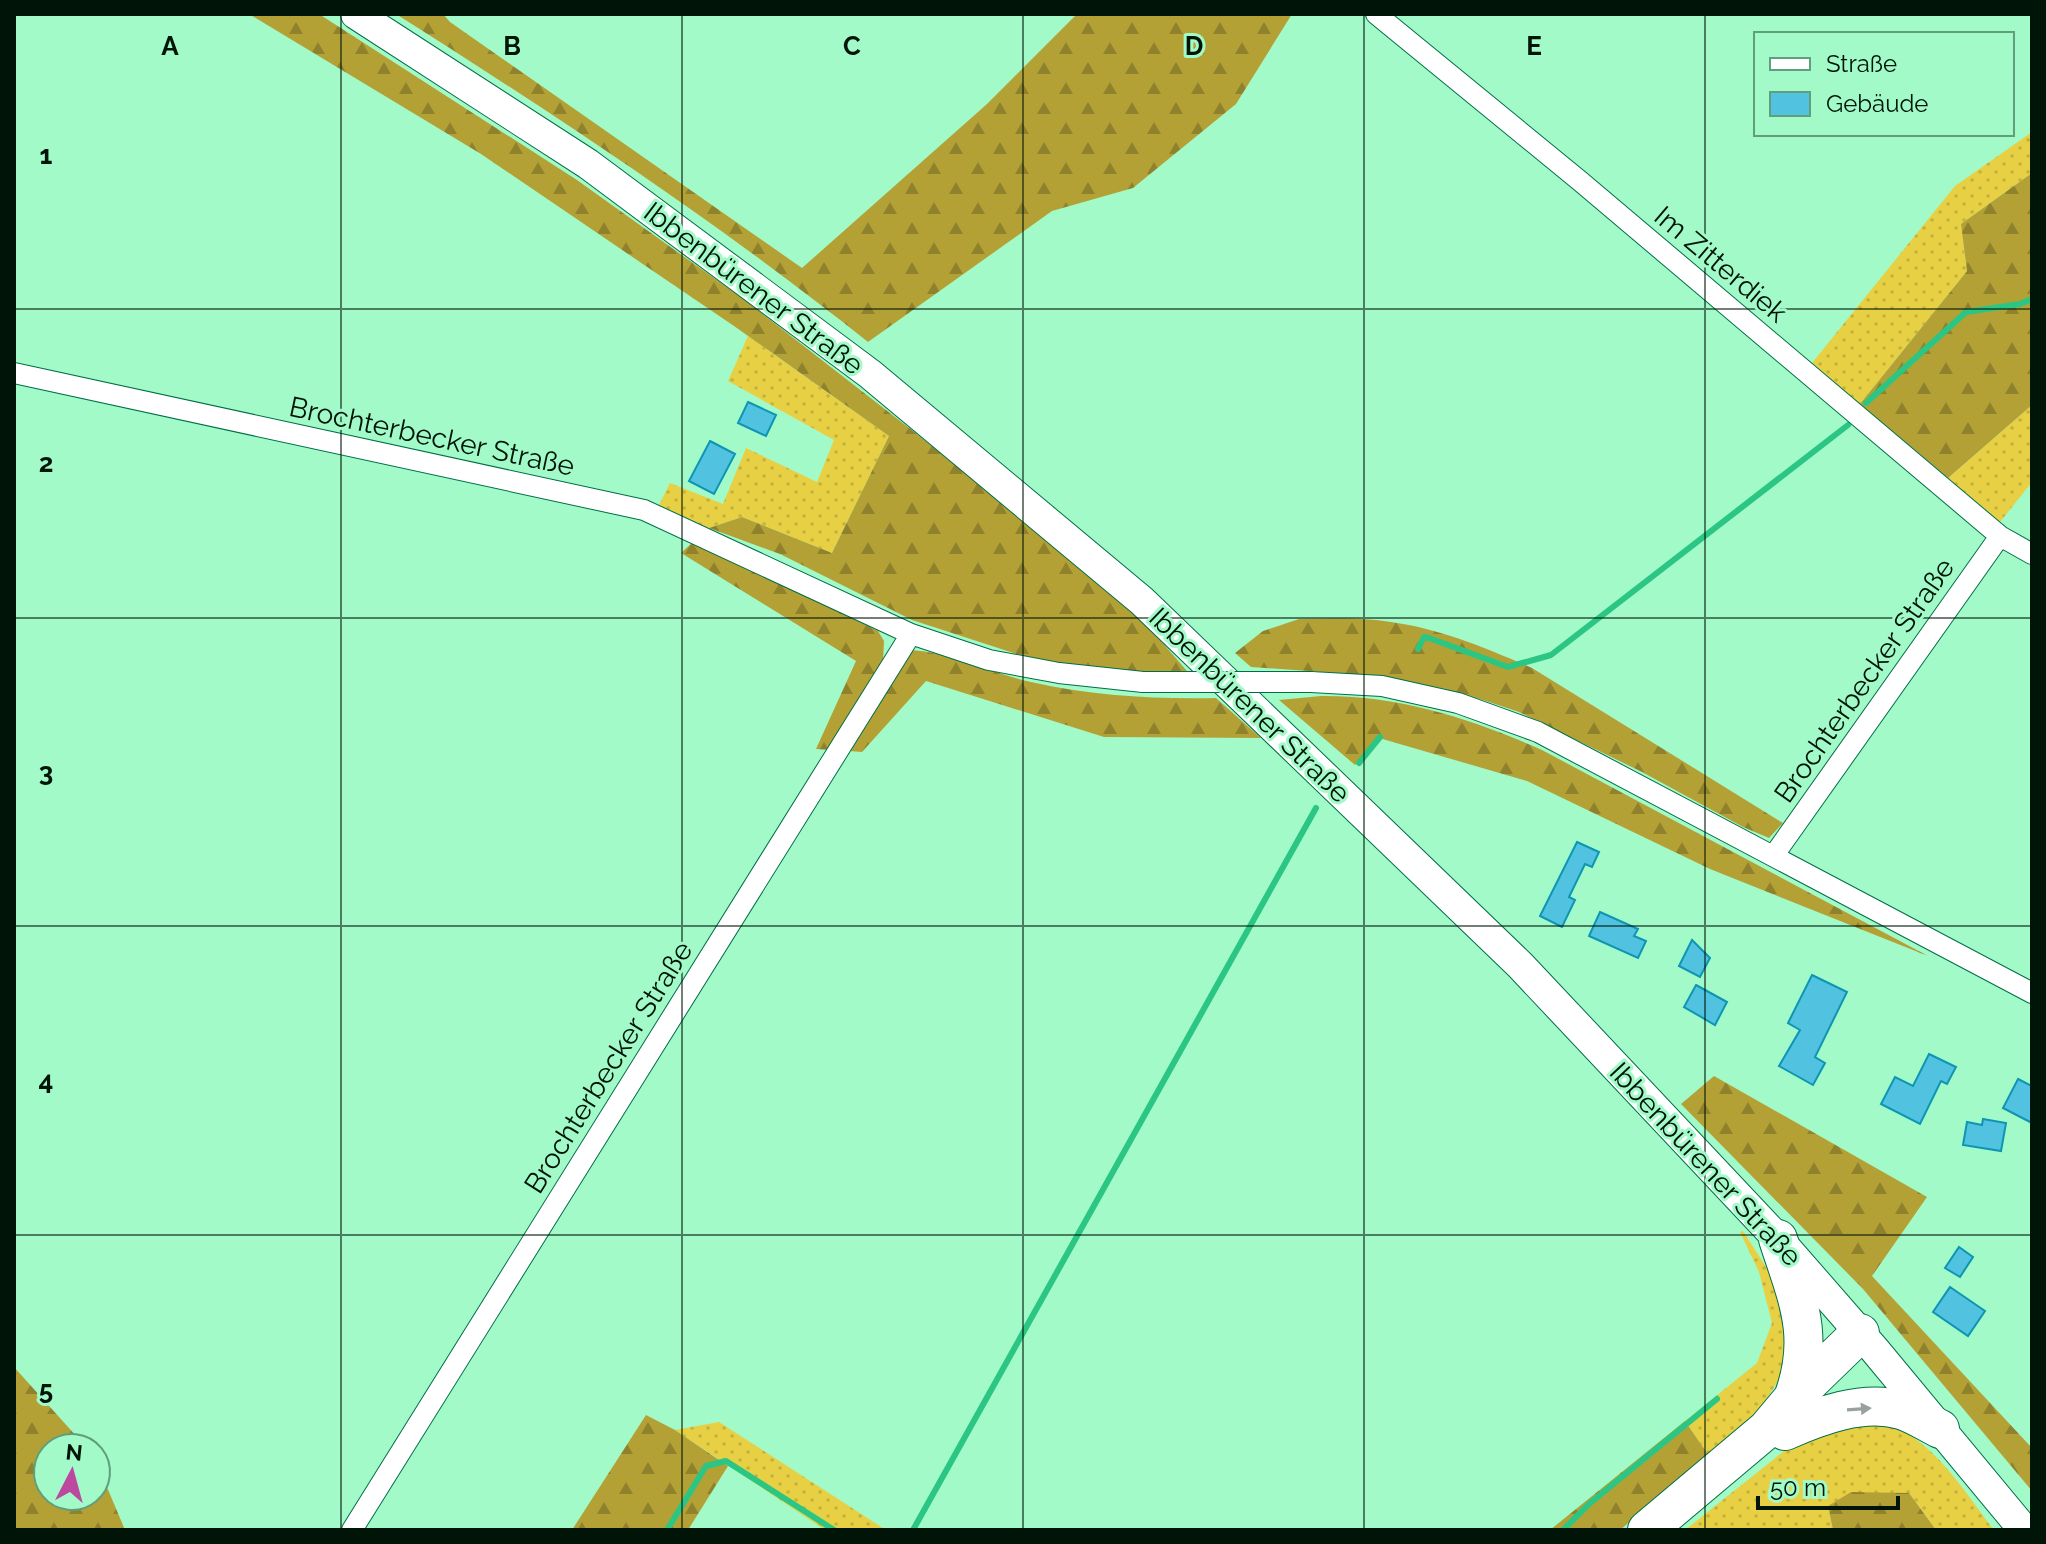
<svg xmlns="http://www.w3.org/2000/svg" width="2046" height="1544" font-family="Raleway,sans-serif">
	<defs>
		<pattern id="grass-dots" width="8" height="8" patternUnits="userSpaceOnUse" patternTransform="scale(2)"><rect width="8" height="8" fill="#e8d044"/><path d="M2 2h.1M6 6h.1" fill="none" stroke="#c5b23a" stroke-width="1.8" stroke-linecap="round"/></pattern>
		<pattern id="forest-firs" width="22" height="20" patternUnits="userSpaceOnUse" patternTransform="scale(2)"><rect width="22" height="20" fill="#b4a136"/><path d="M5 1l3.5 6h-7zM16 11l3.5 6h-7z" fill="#90822c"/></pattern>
	</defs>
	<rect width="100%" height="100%" fill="#a2fac9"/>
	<path fill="url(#grass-dots)" d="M 2032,132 L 2032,173 L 1961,224 L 1967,271 L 1860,404 L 1812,363 L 1955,186 Z
		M 748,336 L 889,436 L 832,553 L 742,517 L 709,528 L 657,509 L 670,483 L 723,504 L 746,448 L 817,482 L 834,440 L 728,381 Z
		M 2032,405 L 2032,482 L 2000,522 L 1948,478 Z
		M 1743,1231 L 1768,1270 L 1790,1314 L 1785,1369 L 1758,1414 L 1709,1456 L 1685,1421 L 1757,1363 L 1772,1323 L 1759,1272 L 1740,1232 Z
		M 719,1422 L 886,1530 L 825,1530 L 675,1430 Z
		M 1848,1424 C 1860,1424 1874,1423 1886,1426 C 1931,1434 1967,1496 1994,1530 L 1936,1530 L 1909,1493 L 1828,1506 L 1833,1530 L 1685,1530 L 1789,1447 Z"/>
	<path fill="url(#forest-firs)" d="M 249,14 L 319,14 L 577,180 L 746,301 L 913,431 L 1134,610 L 1187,671 L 1143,672 L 1077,667 L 1029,658 L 912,620 L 780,554 L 709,528 L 742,517 L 832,553 L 889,436 L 734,326 L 481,154 Z
		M 396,14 L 443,14 L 450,22 L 802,268 L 987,104 L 1077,14 L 1292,14 L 1236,104 L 1133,188 L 1052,211 L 868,342 C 719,223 557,116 396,14 Z
		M 2032,173 L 2032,405 L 1948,478 L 1860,404 L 1967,271 L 1961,224 Z
		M 692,543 L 718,552 L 878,631 L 884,641 L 883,661 L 831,750 L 816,749 L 856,661 L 681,553 Z
		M 1299,619 C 1329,619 1361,617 1391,622 C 1441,629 1486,648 1532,668 L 1783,823 L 1769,838 L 1743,827 L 1642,772 L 1519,712 L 1486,701 L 1445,689 L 1379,676 L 1251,667 L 1235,653 L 1263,631 Z
		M 911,650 C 952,653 991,673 1031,682 C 1092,696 1153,699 1216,698 L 1261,738 L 1104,737 L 926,681 L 862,752 L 849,751 Z
		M 1321,696 C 1399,695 1472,719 1542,750 L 1928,956 L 1710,869 L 1527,781 L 1379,738 L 1355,765 L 1279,700 Z
		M 1714,1076 L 1927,1197 L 1872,1276 L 2032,1448 L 2032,1491 L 1863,1289 L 1681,1104 Z
		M 14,1367 L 87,1448 L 48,1448 L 48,1496 L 96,1496 L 96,1461 L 125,1530 L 14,1530 Z
		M 646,1415 L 675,1430 L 728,1466 L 688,1530 L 572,1530 Z
		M 1685,1421 L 1709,1456 L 1620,1530 L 1550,1530 Z
		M 1851,1492 L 1909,1493 L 1936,1530 L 1833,1530 L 1828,1506 Z"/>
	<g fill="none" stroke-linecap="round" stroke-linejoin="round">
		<path stroke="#2cc684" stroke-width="6" d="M 1866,403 L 1966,312 L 2020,304 L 2032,299
			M 1418,649 L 1424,637 L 1429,638 L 1508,667 L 1551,655 L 1848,425
			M 1359,763 L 1380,737
			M 667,1530 L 706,1466 L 726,1461 L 834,1530
			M 913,1530 L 1316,808
			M 1563,1530 L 1589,1504 L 1717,1399"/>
	</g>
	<path fill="#52c2e1" stroke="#0e95b2" stroke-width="2" d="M 748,402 L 776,415 L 766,436 L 738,423 Z
		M 710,441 L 735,454 L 714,494 L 689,481 Z
		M 1577,842 L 1599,852 L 1592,867 L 1585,864 L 1569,897 L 1575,900 L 1562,927 L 1540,916 Z
		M 1600,912 L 1638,929 L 1634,936 L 1646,941 L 1638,958 L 1589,936 Z
		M 1692,940 L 1710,958 L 1700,977 L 1679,966 Z
		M 1812,975 L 1847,992 L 1815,1057 L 1825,1063 L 1813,1085 L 1779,1066 L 1800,1030 L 1788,1023 Z
		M 1696,985 L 1727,1002 L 1715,1025 L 1684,1007 Z
		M 1929,1054 L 1956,1067 L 1947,1084 L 1941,1081 L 1920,1124 L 1881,1104 L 1895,1077 L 1913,1086 Z
		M 2018,1079 L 2032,1086 L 2032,1123 L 2003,1108 Z
		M 1983,1119 L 2006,1123 L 2001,1151 L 1963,1145 L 1967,1122 L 1982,1125 Z
		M 1959,1247 L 1973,1257 L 1960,1277 L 1945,1268 Z
		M 1950,1287 L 1985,1311 L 1968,1336 L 1933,1312 Z"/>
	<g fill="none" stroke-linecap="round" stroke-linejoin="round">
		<defs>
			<path id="minor" d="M 1376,14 L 1580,181 L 2000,536 L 2032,554
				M 14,373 L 644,510 L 911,634 L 989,660 L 1059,673 L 1143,682
				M 1311,682 L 1382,686 L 1458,703 L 1538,732 L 2032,993
				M 1774,855 L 2000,536
				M 352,1530 L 911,634"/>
			<path id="secondary" d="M 356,14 L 588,164 L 870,374 L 1142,601 L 1520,965 L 1778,1239 L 1874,1349 L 2024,1530"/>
			<path id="motorway" d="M 1778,1239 C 1797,1298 1816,1336 1793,1398
				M 1785,1431 C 1819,1416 1863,1399 1901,1410 C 1914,1414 1928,1423 1940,1429
				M 1647,1530 L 1767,1429 L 1793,1398 L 1860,1333"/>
		</defs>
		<use href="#minor" stroke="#016f46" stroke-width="22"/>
		<use href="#secondary" stroke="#016f46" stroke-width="32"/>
		<use href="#motorway" stroke="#016f46" stroke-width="40"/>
		<use href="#minor" stroke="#fff" stroke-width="20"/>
		<use href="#secondary" stroke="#fff" stroke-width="30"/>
		<use href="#motorway" stroke="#fff" stroke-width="38"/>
		<defs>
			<path id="minor-bridge" d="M 1143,682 L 1311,682"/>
		</defs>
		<use href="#minor-bridge" stroke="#016f46" stroke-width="22" stroke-linecap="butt"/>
		<use href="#minor-bridge" stroke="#fff" stroke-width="20"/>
	</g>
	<defs><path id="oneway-solid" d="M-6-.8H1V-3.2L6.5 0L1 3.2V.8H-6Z" transform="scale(2)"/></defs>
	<use fill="#99a19c" href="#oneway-solid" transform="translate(1859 1409) rotate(-4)"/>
	<path fill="none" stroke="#001508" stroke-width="2" stroke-opacity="0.55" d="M 341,14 L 341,1530M 682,14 L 682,1530M 1023,14 L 1023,1530M 1364,14 L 1364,1530M 1705,14 L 1705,1530M 14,309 L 2032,309M 14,618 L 2032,618M 14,926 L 2032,926M 14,1235 L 2032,1235"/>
	<g text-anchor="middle" stroke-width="6" stroke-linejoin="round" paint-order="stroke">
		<g font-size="28" fill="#001508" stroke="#a2fac9">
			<text transform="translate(1721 264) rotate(40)" y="10">Im Zitterdiek</text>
			<text transform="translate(754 288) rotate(37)" y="10">Ibbenbürener Straße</text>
			<text transform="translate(432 436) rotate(12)" y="10">Brochterbecker Straße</text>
			<text transform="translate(1864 680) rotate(-55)" y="10">Brochterbecker Straße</text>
			<text transform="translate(1250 705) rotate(44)" y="10">Ibbenbürener Straße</text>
			<text transform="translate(608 1067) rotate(-58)" y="10">Brochterbecker Straße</text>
			<text transform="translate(1706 1164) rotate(47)" y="10">Ibbenbürener Straße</text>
		</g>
	</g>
	<g font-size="26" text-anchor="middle" font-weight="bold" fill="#001508" stroke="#a2fac9" stroke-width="6" stroke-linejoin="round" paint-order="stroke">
		<text x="170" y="55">A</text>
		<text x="512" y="55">B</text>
		<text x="852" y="55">C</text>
		<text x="1194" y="55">D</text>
		<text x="1534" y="55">E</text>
		<text x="46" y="164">1</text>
		<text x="46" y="472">2</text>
		<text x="46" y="781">3</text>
		<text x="46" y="1090">4</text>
		<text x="46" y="1399">5</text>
	</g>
	<rect width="2046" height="1544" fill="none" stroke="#001508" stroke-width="32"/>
	<rect x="1754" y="32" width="260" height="104" fill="#a2fac9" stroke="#619e7c" stroke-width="2"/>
	<rect x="1770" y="58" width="40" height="12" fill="#ffffff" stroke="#619e7c" stroke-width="2"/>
	<text x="1826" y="72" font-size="24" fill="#001508">Straße</text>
	<rect x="1770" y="92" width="40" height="24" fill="#52c2e1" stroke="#619e7c" stroke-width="2"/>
	<text x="1826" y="112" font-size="24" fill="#001508">Gebäude</text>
	<g transform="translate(72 1472) rotate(6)"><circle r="38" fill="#a2fac9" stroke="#619e7c" stroke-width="2"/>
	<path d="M0-6L14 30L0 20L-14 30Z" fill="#bd489f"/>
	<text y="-12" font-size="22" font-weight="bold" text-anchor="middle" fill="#001508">N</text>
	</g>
	<path d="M1758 1496v12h140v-12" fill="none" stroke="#001508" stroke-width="4"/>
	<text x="1770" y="1496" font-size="24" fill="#001508" stroke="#a2fac9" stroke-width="6" paint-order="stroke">50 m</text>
</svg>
